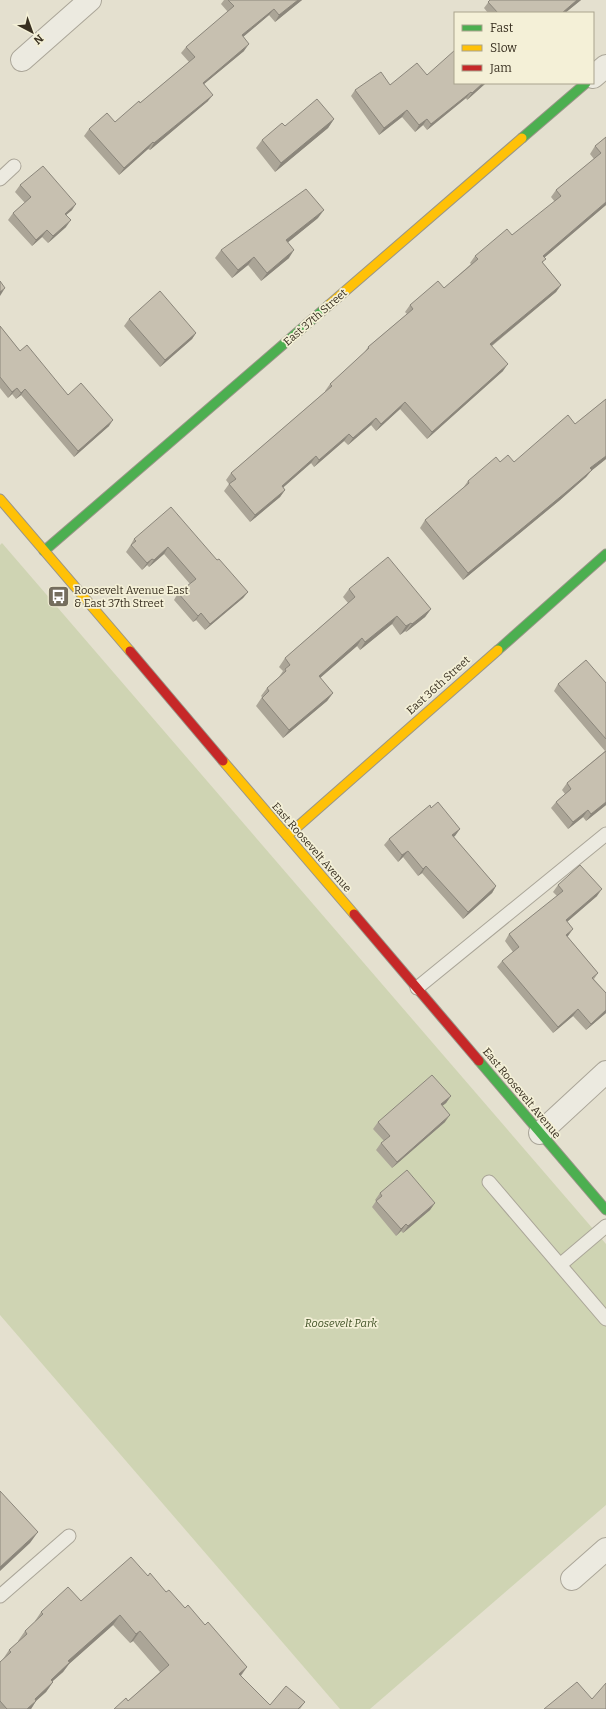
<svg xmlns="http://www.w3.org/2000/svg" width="606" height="1709" font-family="Bitter,serif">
	<rect width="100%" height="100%" fill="#e4e0cf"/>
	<path fill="#cfd4b3" d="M 2,543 L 606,1244 L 606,1505 L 370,1709 L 340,1709 L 0,1315 L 0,545 Z"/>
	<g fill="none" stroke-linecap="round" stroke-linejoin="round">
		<defs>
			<path id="lane" d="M 0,179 L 14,166
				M 417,988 L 606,834
				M 489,1182 L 606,1319
				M 560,1265 L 606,1226
				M 0,1596 L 69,1536"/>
			<path id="street" d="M 22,60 L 90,0
				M 593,77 L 606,66
				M 540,1133 L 606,1072
				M 572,1579 L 606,1549"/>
			<path id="fast" d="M 522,138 L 586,83
				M 44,551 L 329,305
				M 498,650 L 606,554
				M 479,1061 L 606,1210"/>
			<path id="slow" d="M 329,305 L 522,138
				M 0,499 L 130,651
				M 223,761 L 354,914
				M 287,836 L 498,650"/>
			<path id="jam" d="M 130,651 L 223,761
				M 354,914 L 479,1061"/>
		</defs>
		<use href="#lane" stroke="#aaa598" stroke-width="15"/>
		<use href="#street" stroke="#aaa598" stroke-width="24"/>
		<use href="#fast" stroke="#999588" stroke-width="11"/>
		<use href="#slow" stroke="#999588" stroke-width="11"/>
		<use href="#jam" stroke="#999588" stroke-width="11"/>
		<use href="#lane" stroke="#eceae0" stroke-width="13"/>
		<use href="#street" stroke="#eceae0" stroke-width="22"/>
		<use href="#fast" stroke="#4caf50" stroke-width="9"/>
		<use href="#slow" stroke="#ffc107" stroke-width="9"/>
		<use href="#jam" stroke="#c62828" stroke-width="9"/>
	</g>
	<path fill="#aba597" d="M 224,0 L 302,0 L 275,22 L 269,15 L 243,37 L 244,51 L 204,84 L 208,101 L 150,150 L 148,149 L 119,175 L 84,136 L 89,129 L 115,122 L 140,103 L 189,62 L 181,53 L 186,47 L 228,12 L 221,4 Z
		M 490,0 L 581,0 L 565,13 L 488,13 L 484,8 Z
		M 427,75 L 486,83 L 467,100 L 466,98 L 427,130 L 423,125 L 415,132 L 402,117 L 379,135 L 351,96 L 355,90 L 390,85 Z
		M 334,119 L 328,128 L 275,172 L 256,148 L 262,140 L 285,126 Z
		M 606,137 L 606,205 L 544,258 L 543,263 L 561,285 L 556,292 L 492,346 L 503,371 L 427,439 L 400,409 L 376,431 L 371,425 L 348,445 L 344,441 L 314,467 L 311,463 L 283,487 L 285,490 L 280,497 L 250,522 L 224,491 L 229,484 L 226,480 L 231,473 L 325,392 L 325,391 L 330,384 L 364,353 L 368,347 L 407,314 L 405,312 L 410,305 L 444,288 L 471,264 L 470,263 L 475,256 L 512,235 L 555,202 L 551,197 L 556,190 L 594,159 L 590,154 L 595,146 Z
		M 20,185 L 72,210 L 66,215 L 66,227 L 48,243 L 42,237 L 32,246 L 8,220 L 13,213 L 25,203 L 15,192 Z
		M 318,218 L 288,242 L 289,258 L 261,281 L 248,265 L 232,278 L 215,258 L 221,250 Z
		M 129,319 L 196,333 L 192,339 L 160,367 L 124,326 Z
		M 0,326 L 20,351 L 68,395 L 109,426 L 74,457 L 21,395 L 16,399 L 12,394 L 8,398 L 0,388 Z
		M 606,399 L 606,459 L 591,471 L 586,477 L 560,500 L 463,580 L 420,528 L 425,520 L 463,488 L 468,481 L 500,462 L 514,462 L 575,424 Z
		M 134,539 L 217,560 L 248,592 L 243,598 L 205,630 L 196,620 L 193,622 L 174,600 L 178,593 L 190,584 L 164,554 L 149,567 L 147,565 L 142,570 L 126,552 L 130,546 Z
		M 349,589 L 431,609 L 425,617 L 406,632 L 405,631 L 400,635 L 392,624 L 360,650 L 357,646 L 320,678 L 333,693 L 327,701 L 283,738 L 256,706 L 262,697 L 261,696 L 267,688 L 279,677 L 283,671 L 279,667 L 285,658 L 348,603 L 343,597 Z
		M 606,683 L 606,805 L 586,821 L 583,817 L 568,829 L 551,808 L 556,802 L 565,794 L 562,790 L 567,783 L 605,751 L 554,691 L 558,684 Z
		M 431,808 L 460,829 L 453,837 L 496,886 L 492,893 L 463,919 L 422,873 L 418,876 L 403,857 L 398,862 L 384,845 L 389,839 Z
		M 558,885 L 597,896 L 567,922 L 568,936 L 567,936 L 598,973 L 594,979 L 606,993 L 606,1013 L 586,1030 L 573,1016 L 553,1033 L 497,967 L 502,961 L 513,952 L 505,941 L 509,934 L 557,896 L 553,892 Z
		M 451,1096 L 446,1103 L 442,1106 L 445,1122 L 392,1168 L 376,1150 L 381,1143 L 384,1141 L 373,1129 L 378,1122 Z
		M 380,1193 L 435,1203 L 430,1210 L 403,1233 L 401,1231 L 396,1236 L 372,1207 L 376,1201 L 375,1200 Z
		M 148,1576 L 205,1625 L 247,1667 L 241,1676 L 270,1705 L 305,1702 L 300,1709 L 114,1709 L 128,1701 L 160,1672 L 133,1641 L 130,1643 L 113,1625 L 69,1664 L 63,1672 L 52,1681 L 53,1682 L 46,1692 L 36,1701 L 31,1709 L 0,1709 L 0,1662 L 3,1660 L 3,1659 L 9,1650 L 19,1641 L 18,1641 L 25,1631 L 35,1622 L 35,1621 L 41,1612 L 81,1601 Z"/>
	<path fill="#8b867b" d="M 298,0 L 302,0 L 275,22 L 279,15 Z
		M 577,0 L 581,0 L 565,13 L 562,13 Z
		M 274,9 L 269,15 L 237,42 L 242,35 Z
		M 249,44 L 244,51 L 198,89 L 203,83 Z
		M 483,83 L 486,83 L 467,100 L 472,93 Z
		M 471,92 L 466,98 L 427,130 L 431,124 Z
		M 213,95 L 208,101 L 150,150 L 154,143 Z
		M 407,110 L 402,117 L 379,135 L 384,128 Z
		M 334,119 L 328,128 L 275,172 L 281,163 Z
		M 427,119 L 423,125 L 415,132 L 419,125 Z
		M 153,142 L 148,149 L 119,175 L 124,168 Z
		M 606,202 L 606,205 L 538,263 L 543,256 Z
		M 76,204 L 72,210 L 60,220 L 65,214 Z
		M 324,210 L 318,218 L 281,248 L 286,240 Z
		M 71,220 L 66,227 L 48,243 L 53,236 Z
		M 47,230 L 42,237 L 32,246 L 36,240 Z
		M 294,250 L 289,258 L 261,281 L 267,273 Z
		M 254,257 L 248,265 L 232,278 L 238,270 Z
		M 561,285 L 556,292 L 485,351 L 490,344 Z
		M 5,288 L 0,296 L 0,292 Z
		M 196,333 L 192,339 L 160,367 L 165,360 Z
		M 508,364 L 503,371 L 427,439 L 432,432 Z
		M 17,388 L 12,394 L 8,398 L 12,392 Z
		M 25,389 L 21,395 L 16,399 L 21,393 Z
		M 405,402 L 400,409 L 376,431 L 381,424 Z
		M 376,418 L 371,425 L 348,445 L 353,438 Z
		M 113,420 L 109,426 L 74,457 L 78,451 Z
		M 349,434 L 344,441 L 314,467 L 319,460 Z
		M 316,456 L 311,463 L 277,493 L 282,486 Z
		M 606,456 L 606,459 L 591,471 L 586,477 L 560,500 L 463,580 L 468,573 L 590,468 Z
		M 285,490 L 280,497 L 250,522 L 255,515 Z
		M 168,547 L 164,554 L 149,567 L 154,560 Z
		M 152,559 L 147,565 L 142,570 L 147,563 Z
		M 248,592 L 243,598 L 205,630 L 210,624 Z
		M 431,609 L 425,617 L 406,632 L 412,624 Z
		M 201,613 L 196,620 L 193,622 L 198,616 Z
		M 397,616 L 392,624 L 360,650 L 365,642 Z
		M 411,623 L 405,631 L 400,635 L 406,626 Z
		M 362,638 L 357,646 L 313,684 L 319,676 Z
		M 333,693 L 327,701 L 283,738 L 289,730 Z
		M 606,802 L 606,805 L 586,821 L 591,814 Z
		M 588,810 L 583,817 L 568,829 L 573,822 Z
		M 460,829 L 455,836 L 447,842 L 452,835 Z
		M 408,851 L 403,857 L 398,862 L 402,855 Z
		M 426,866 L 422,873 L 418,876 L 423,869 Z
		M 496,886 L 492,893 L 463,919 L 468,912 Z
		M 602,889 L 597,896 L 561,927 L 566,920 Z
		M 573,929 L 568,936 L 561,942 L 566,935 Z
		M 578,1009 L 573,1016 L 553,1033 L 558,1027 Z
		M 606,1010 L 606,1013 L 586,1030 L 591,1024 Z
		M 451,1096 L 446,1103 L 436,1111 L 441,1104 Z
		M 450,1115 L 445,1122 L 392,1168 L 397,1162 Z
		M 435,1203 L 430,1210 L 403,1233 L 408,1226 Z
		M 406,1224 L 401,1231 L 396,1236 L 401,1229 Z
		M 38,1532 L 30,1543 L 0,1571 L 0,1567 Z
		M 120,1615 L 113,1625 L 69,1664 L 63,1672 L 44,1689 L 51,1680 L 68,1661 Z
		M 140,1631 L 133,1641 L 130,1643 L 136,1634 Z
		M 247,1667 L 240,1676 L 239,1674 Z
		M 53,1682 L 46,1692 L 28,1708 L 35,1699 Z
		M 36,1701 L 31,1709 L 27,1709 Z"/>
	<path fill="#c7c0b0" stroke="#8b867b" d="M 228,0 L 298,0 L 279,15 L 274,9 L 242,35 L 249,44 L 203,83 L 213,95 L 154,143 L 153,142 L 124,168 L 89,129 L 107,113 L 115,122 L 139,101 L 140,103 L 195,57 L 186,47 L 234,6 Z
		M 490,0 L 577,0 L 562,13 L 498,13 L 488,2 Z
		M 455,50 L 455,83 L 483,83 L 472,93 L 471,92 L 431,124 L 427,119 L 419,125 L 407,110 L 384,128 L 355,90 L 381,72 L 390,85 L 417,63 L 427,75 Z
		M 317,99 L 334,119 L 281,163 L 262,140 L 282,123 L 285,126 Z
		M 606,137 L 606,202 L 543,256 L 546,259 L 542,262 L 561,285 L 490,344 L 508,364 L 432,432 L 405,402 L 381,424 L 376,418 L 353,438 L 349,434 L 319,460 L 316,456 L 282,486 L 285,490 L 255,515 L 229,484 L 236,479 L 231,473 L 332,386 L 330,384 L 369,348 L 368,347 L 413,309 L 410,305 L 438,281 L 444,288 L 478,259 L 475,256 L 507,229 L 512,235 L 561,196 L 556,190 L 601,153 L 595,146 Z
		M 43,166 L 76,204 L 65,214 L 71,220 L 53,236 L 47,230 L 36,240 L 13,213 L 31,197 L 20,185 Z
		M 306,189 L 324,210 L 286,240 L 294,250 L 267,273 L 254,257 L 238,270 L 221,250 Z
		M 0,281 L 5,288 L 0,292 Z
		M 160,291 L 196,333 L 165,360 L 129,319 Z
		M 0,326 L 20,351 L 27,345 L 68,395 L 81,383 L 113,420 L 78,451 L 25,389 L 21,393 L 17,388 L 12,392 L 0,377 Z
		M 606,399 L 606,456 L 590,468 L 592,470 L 565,493 L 468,573 L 425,520 L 469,483 L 468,481 L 496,457 L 500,462 L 508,455 L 514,462 L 568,415 L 575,424 Z
		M 171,507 L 217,560 L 219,559 L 248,592 L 210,624 L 201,613 L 198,616 L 178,593 L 196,579 L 168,547 L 154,560 L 152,559 L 147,563 L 131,545 L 136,541 L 134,539 Z
		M 388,557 L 431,609 L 412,624 L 411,623 L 406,626 L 397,616 L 365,642 L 362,638 L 319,676 L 333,693 L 289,730 L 262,698 L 269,691 L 267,688 L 286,671 L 285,669 L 290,665 L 285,658 L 355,597 L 349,589 Z
		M 586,660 L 606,683 L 606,739 L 558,684 Z
		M 606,751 L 606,802 L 591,814 L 588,810 L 573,822 L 556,802 L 571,789 L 567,783 Z
		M 438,802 L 460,829 L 452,835 L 496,886 L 468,912 L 426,866 L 423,869 L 408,851 L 402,855 L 389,839 L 430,805 L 431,808 Z
		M 580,865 L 602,889 L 566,920 L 573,929 L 566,935 L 598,973 L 592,978 L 606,993 L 606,1010 L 591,1024 L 578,1009 L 558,1027 L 502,961 L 519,947 L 509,934 L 563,891 L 558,885 Z
		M 432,1075 L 451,1096 L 441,1104 L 450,1115 L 397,1162 L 381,1143 L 390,1136 L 378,1122 Z
		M 407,1170 L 435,1203 L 408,1226 L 406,1224 L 401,1229 L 376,1201 L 382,1196 L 380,1193 Z
		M 0,1491 L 38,1532 L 0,1567 Z
		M 131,1557 L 148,1576 L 150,1573 L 166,1592 L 169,1590 L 185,1608 L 188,1605 L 205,1625 L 208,1622 L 247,1667 L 239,1674 L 270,1705 L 286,1686 L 305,1702 L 298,1709 L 114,1709 L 126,1698 L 128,1701 L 169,1665 L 140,1631 L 136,1634 L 120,1615 L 68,1661 L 70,1662 L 51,1680 L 53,1682 L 35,1699 L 36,1701 L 27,1709 L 7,1709 L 0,1701 L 0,1662 L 11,1652 L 9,1650 L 27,1634 L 25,1631 L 43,1614 L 41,1612 L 68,1587 L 81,1601 Z
		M 577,1682 L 592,1699 L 606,1683 L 606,1709 L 544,1709 Z"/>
	<defs>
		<symbol id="bus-square" viewBox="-11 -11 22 22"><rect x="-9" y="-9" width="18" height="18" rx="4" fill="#746d5d" stroke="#f4f0d7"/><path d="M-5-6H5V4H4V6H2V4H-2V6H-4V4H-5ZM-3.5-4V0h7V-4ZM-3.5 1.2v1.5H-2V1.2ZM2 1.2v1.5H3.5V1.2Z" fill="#fff"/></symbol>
	</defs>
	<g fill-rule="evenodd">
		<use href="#bus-square" x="46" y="584" width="25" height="25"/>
	</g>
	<g text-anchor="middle" stroke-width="3.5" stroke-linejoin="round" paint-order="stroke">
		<g font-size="11" fill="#382f20" stroke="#f4f0d7">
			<text transform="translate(315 317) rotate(-41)" y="4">East 37th Street</text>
			<text transform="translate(438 685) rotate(-42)" y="4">East 36th Street</text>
			<text transform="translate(312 847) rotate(49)" y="4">East Roosevelt Avenue</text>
			<text transform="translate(522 1093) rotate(50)" y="4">East Roosevelt Avenue</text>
		</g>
		<g font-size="11" fill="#382f20" stroke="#f4f0d7" text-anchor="start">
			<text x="74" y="594">Roosevelt Avenue East<tspan x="74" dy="13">&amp; East 37th Street</tspan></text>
		</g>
		<g font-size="11" font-style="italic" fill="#435428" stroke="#f4f0d7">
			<text x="341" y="1327">Roosevelt Park</text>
		</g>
	</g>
	<rect x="454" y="12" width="140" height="72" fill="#f4f0d7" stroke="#a9a38e"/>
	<rect x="462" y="25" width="20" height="6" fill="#4caf50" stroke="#a9a38e"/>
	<text x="490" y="32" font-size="12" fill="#382f20">Fast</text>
	<rect x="462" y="45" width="20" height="6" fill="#ffc107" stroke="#a9a38e"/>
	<text x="490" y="52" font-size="12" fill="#382f20">Slow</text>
	<rect x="462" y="65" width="20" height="6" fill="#c62828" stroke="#a9a38e"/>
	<text x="490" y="72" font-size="12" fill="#382f20">Jam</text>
	<g transform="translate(32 32) rotate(139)" stroke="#f4f0d7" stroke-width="3" paint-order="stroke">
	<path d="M0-3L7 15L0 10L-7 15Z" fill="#382f20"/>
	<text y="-6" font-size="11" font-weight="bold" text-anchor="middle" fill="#382f20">N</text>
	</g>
</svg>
